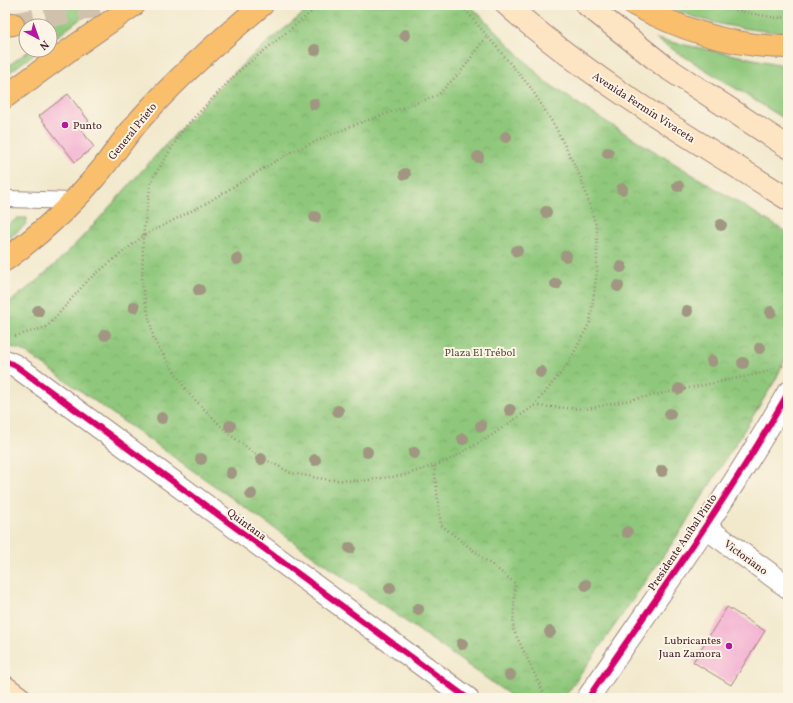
<svg xmlns="http://www.w3.org/2000/svg" width="793" height="703" font-family="Vollkorn,serif">
	<defs>
		<pattern id="park-crowns" width="20" height="18" patternUnits="userSpaceOnUse"><rect width="20" height="18" fill="#8fc87b"/><path d="M2 6a3 3 0 1 1 6 0M12 15a3 3 0 1 1 6 0" fill="none" stroke="#7dab6a"/></pattern>
	</defs>
	<rect width="100%" height="100%" fill="#fcf5e5"/>
	<filter id="ink" filterUnits="userSpaceOnUse"><feTurbulence type="fractalNoise" baseFrequency=".025" numOctaves="2"/><feDisplacementMap in="SourceGraphic" scale="8" xChannelSelector="R" yChannelSelector="G"/><feConvolveMatrix kernelMatrix="1 2 1 2 8 2 1 2 1" color-interpolation-filters="sRGB"/></filter>
	<filter id="wash" filterUnits="userSpaceOnUse"><feTurbulence type="fractalNoise" baseFrequency=".012" numOctaves="4" result="noise"/><feDisplacementMap in="SourceGraphic" scale="16" xChannelSelector="R" yChannelSelector="G"/><feGaussianBlur stdDeviation="0.9" result="paint"/><feColorMatrix in="noise" values="0 0 0 0 0 0 0 0 0 0 0 0 0 0 0 0 0 1.4 0 .05"/><feComposite in="paint" operator="in"/></filter>
	<g filter="url(#wash)">
		<rect width="100%" height="100%" fill="#f2e9cd"/>
		<path fill="#8fc87b" stroke="#6c7453" d="M 55,5 L 99,5 L 50,42 L 50,26 L 47,26 Z
			M 665,5 L 788,5 L 788,33 C 746,30 703,24 665,5 Z
			M 656,39 L 788,66 L 788,121 Z
			M 30,50 L 39,50 L 5,76 L 5,68 Z
			M 18,218 L 27,218 L 26,224 L 5,242 L 5,227 Z"/>
		<path fill="url(#park-crowns)" stroke="#6c7453" d="M 314,5 L 470,5 L 546,82 L 592,113 L 788,233 L 788,353 L 775,381 L 682,529 L 564,698 L 514,698 L 24,351 L 5,345 L 5,305 C 62,266 102,214 148,164 C 182,127 215,90 251,57 C 271,39 293,22 314,5 Z"/>
		<g id="blocks">
			<path fill="#f1a2ce" d="M 68,94 L 89,121 L 80,128 L 94,147 L 75,162 L 39,116 Z
				M 727,607 L 765,631 L 731,685 L 693,662 Z"/>
		</g>
	</g>
	<g filter="url(#ink)">
		<use href="#blocks" fill-opacity="0" stroke="#9e847c" stroke-width="1"/>
		<g fill="none" stroke-linecap="round" stroke-linejoin="round">
			<path stroke="#d0c1ad" stroke-width="22" stroke-dasharray="22 11" stroke-linecap="butt" d="M 13,24 L 104,5"/>
			<defs>
				<path id="lane" d="M 9,199 L 73,201"/>
				<path id="street" d="M 5,361 L 16,366 L 467,698
					M 705,527 L 788,587
					M 588,698 C 656,598 728,499 788,393"/>
				<path id="secondary" d="M 507,5 C 592,81 692,138 788,199
					M 587,5 L 664,66 L 788,147
					M 5,687 L 20,698"/>
				<path id="primary" d="M 5,97 L 68,51 L 134,5
					M 5,260 C 41,234 74,203 102,169 C 116,151 129,131 145,114 C 181,74 221,39 262,5"/>
				<path id="highway" d="M 635,5 C 682,30 734,47 788,47
					M 5,25 L 13,24"/>
			</defs>
			<use href="#lane" stroke="#9e847c" stroke-width="18"/>
			<use href="#street" stroke="#9e847c" stroke-width="24"/>
			<use href="#secondary" stroke="#9e847c" stroke-width="24"/>
			<use href="#primary" stroke="#9e847c" stroke-width="24"/>
			<use href="#highway" stroke="#9e847c" stroke-width="24"/>
			<path stroke="#9e847c" stroke-width="2.5" stroke-dasharray="1 3" stroke-linecap="butt" d="M 320,5 L 238,72 L 185,127 L 151,181 L 143,236 L 142,286 L 154,340 L 188,393 L 229,434 L 257,455 L 291,473 L 330,480 L 361,481 L 405,475 L 447,461 L 492,435 L 534,406 L 568,364 L 590,322 L 597,271 L 597,229 L 581,178 L 557,130 L 531,88 L 461,5
				M 712,6 L 777,18 L 788,17
				M 15,336 L 47,327 L 88,280 L 143,236 L 205,204 L 289,153 L 349,127 L 438,95 L 463,69 L 487,35
				M 782,366 L 788,363
				M 535,406 L 586,409 L 763,373 L 775,368
				M 434,466 L 441,525 L 515,583 L 513,629 L 546,698"/>
			<use href="#lane" stroke="#fff" stroke-width="16"/>
			<use href="#street" stroke="#fff" stroke-width="22"/>
			<use href="#secondary" stroke="#fde5c4" stroke-width="22"/>
			<use href="#primary" stroke="#f9bf6c" stroke-width="22"/>
			<use href="#highway" stroke="#f9bf6c" stroke-width="22"/>
			<defs>
				<path id="cycleway" d="M 5,361 L 16,366 L 467,698
					M 588,698 C 656,598 728,499 788,393"/>
			</defs>
			<use href="#cycleway" stroke="#fcf5e5" stroke-width="8"/>
			<use href="#cycleway" stroke="#d6006c" stroke-width="6"/>
		</g>
		<g fill="#a19681">
			<circle cx="405" cy="35" r="6"/>
			<circle cx="315" cy="50" r="6"/>
			<circle cx="314" cy="104" r="6"/>
			<circle cx="506" cy="137" r="6"/>
			<circle cx="608" cy="153" r="6"/>
			<circle cx="478" cy="157" r="6"/>
			<circle cx="405" cy="174" r="6"/>
			<circle cx="678" cy="186" r="6"/>
			<circle cx="622" cy="189" r="6"/>
			<circle cx="546" cy="212" r="6"/>
			<circle cx="315" cy="217" r="6"/>
			<circle cx="721" cy="225" r="6"/>
			<circle cx="517" cy="251" r="6"/>
			<circle cx="566" cy="256" r="6"/>
			<circle cx="237" cy="259" r="6"/>
			<circle cx="621" cy="267" r="6"/>
			<circle cx="556" cy="284" r="6"/>
			<circle cx="618" cy="286" r="6"/>
			<circle cx="199" cy="290" r="6"/>
			<circle cx="134" cy="307" r="6"/>
			<circle cx="38" cy="311" r="6"/>
			<circle cx="687" cy="311" r="6"/>
			<circle cx="771" cy="312" r="6"/>
			<circle cx="105" cy="335" r="6"/>
			<circle cx="760" cy="348" r="6"/>
			<circle cx="712" cy="361" r="6"/>
			<circle cx="743" cy="363" r="6"/>
			<circle cx="541" cy="372" r="6"/>
			<circle cx="679" cy="389" r="6"/>
			<circle cx="510" cy="410" r="6"/>
			<circle cx="338" cy="411" r="6"/>
			<circle cx="670" cy="414" r="6"/>
			<circle cx="162" cy="418" r="6"/>
			<circle cx="230" cy="426" r="6"/>
			<circle cx="481" cy="426" r="6"/>
			<circle cx="463" cy="439" r="6"/>
			<circle cx="367" cy="452" r="6"/>
			<circle cx="414" cy="453" r="6"/>
			<circle cx="201" cy="459" r="6"/>
			<circle cx="261" cy="459" r="6"/>
			<circle cx="315" cy="460" r="6"/>
			<circle cx="662" cy="471" r="6"/>
			<circle cx="231" cy="473" r="6"/>
			<circle cx="251" cy="494" r="6"/>
			<circle cx="627" cy="532" r="6"/>
			<circle cx="350" cy="548" r="6"/>
			<circle cx="586" cy="585" r="6"/>
			<circle cx="390" cy="588" r="6"/>
			<circle cx="418" cy="609" r="6"/>
			<circle cx="550" cy="632" r="6"/>
			<circle cx="462" cy="644" r="6"/>
			<circle cx="510" cy="675" r="6"/>
		</g>
	</g>
	<g fill="#b5179e" stroke="#fcf5e5" stroke-width="1.5">
		<circle cx="65" cy="125" r="4"/>
		<circle cx="729" cy="646" r="4"/>
	</g>
	<g text-anchor="middle" stroke-width="4" stroke-linejoin="round" paint-order="stroke">
		<g font-size="11" fill="#4a1f2b" stroke="#fcf5e5">
			<text transform="translate(644 107) rotate(33)" y="4">Avenida Fermín Vivaceta</text>
			<text transform="translate(132 131) rotate(-51)" y="4">General Prieto</text>
			<text transform="translate(247 524) rotate(36)" y="4">Quintana</text>
			<text transform="translate(682 542) rotate(-56)" y="4">Presidente Aníbal Pinto</text>
			<text transform="translate(746 557) rotate(36)" y="4">Victoriano</text>
		</g>
		<g font-size="11" fill="#4a1f2b" stroke="#fcf5e5" text-anchor="start">
			<text x="73" y="129">Punto</text>
			<text x="721" y="644" text-anchor="end">Lubricantes<tspan x="721" dy="13">Juan Zamora</tspan></text>
		</g>
		<g font-size="11" fill="#5f5243" stroke="#fcf5e5">
			<text x="480" y="356">Plaza El Trébol</text>
		</g>
	</g>
	<rect width="793" height="703" fill="none" stroke="#fcf5e5" stroke-width="20"/>
	<g transform="translate(38 38) rotate(139)"><circle r="19" fill="#fcf5e5" stroke="#b59f9b"/>
	<path d="M0-3L7 15L0 10L-7 15Z" fill="#b5179e"/>
	<text y="-6" font-size="11" font-weight="bold" text-anchor="middle" fill="#4a1f2b">N</text>
	</g>
</svg>
